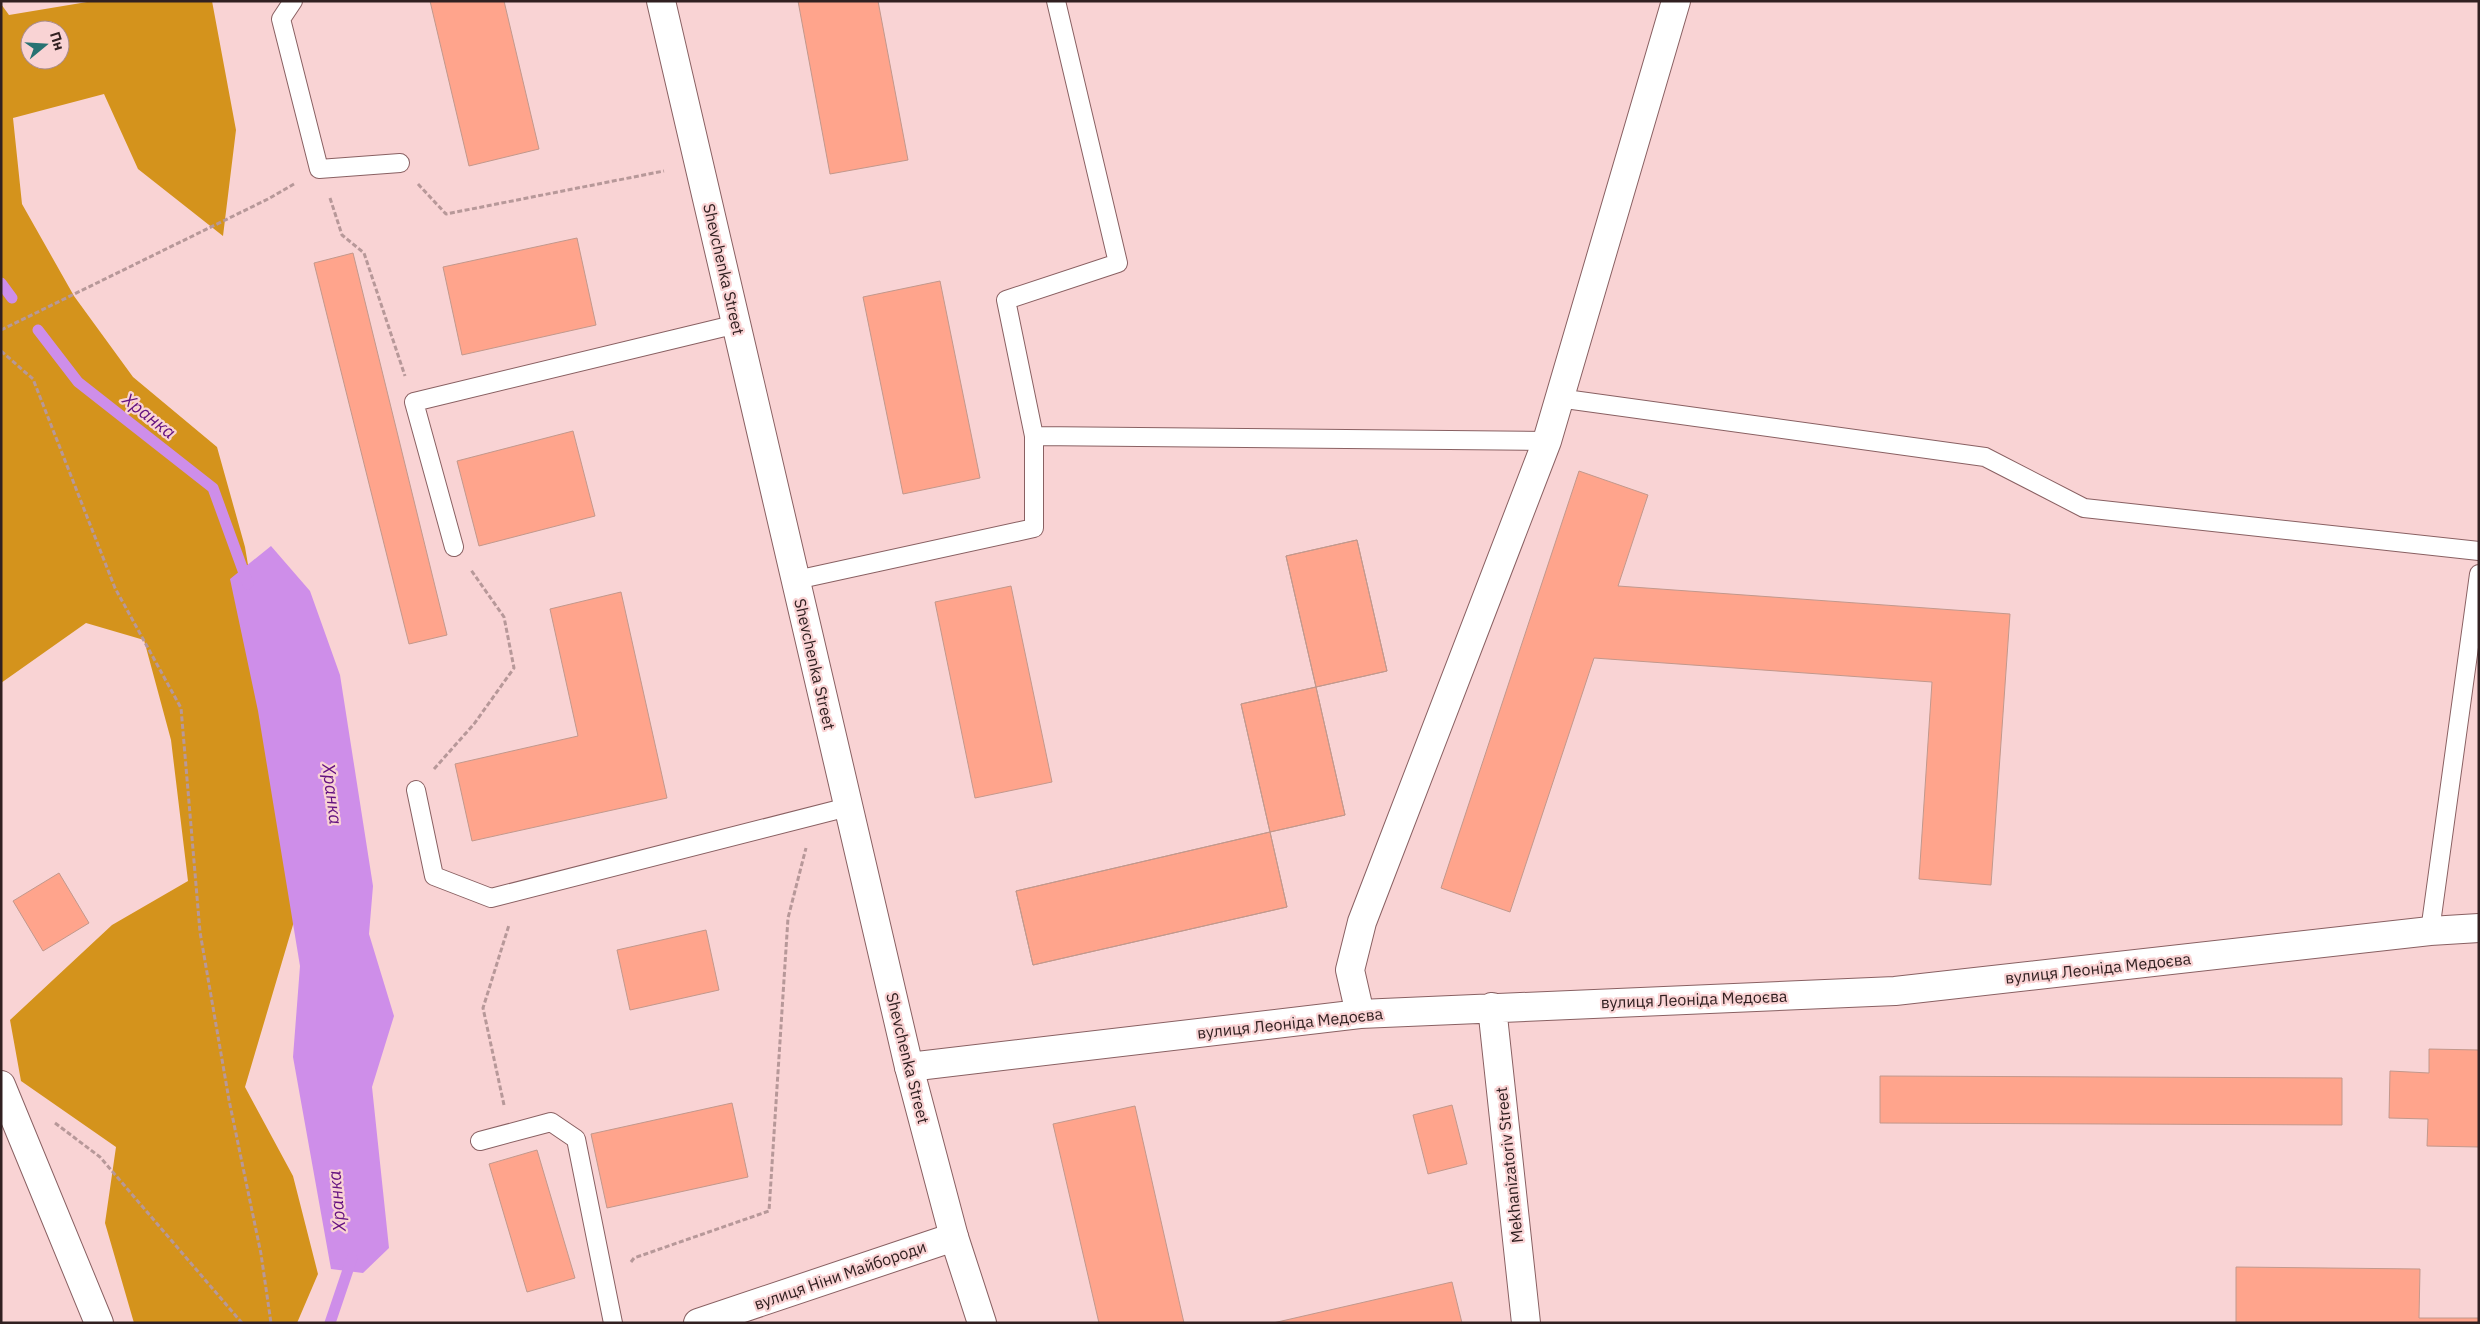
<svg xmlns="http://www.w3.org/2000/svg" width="2480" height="1324" font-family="'IBM Plex Sans',sans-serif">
	<rect width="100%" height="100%" fill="#f9d3d4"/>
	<path fill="#d4931c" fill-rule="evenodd" d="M 93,1 L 212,1 L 236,130 L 223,236 L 138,169 L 104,94 L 13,118 L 22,204 L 74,296 L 133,377 L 217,447 L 245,547 L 303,891 L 245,1087 L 293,1176 L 318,1274 L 297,1323 L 134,1323 L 105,1223 L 116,1147 L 21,1081 L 10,1020 L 112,925 L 188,881 L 171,740 L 144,640 L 86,623 L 1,683 L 1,4 L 9,15 ZM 30,30 L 60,30 L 60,60 L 30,60 Z"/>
	<path fill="#ce8ee9" d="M 271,546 L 310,591 L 340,675 L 373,886 L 369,934 L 394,1016 L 372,1087 L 389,1248 L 363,1273 L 331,1269 L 293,1057 L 300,966 L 258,711 L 230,579 Z"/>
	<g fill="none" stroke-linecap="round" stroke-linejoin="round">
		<path stroke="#ce8ee9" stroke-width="11" d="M 1,283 L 12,298
			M 38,330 L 78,382 L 213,488 L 248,584
			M 330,1323 L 352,1258"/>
	</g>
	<path fill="#ffa48c" stroke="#c2988c" d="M 430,1 L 504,1 L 539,149 L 469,166 Z
		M 798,1 L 878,1 L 908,160 L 830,174 Z
		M 577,238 L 596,325 L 462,355 L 443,267 Z
		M 353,253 L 447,635 L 409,644 L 314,263 Z
		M 940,281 L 980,478 L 903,494 L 863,297 Z
		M 573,431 L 595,516 L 479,546 L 457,461 Z
		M 1579,471 L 1648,495 L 1618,586 L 2010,614 L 1991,885 L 1919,879 L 1932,682 L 1594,658 L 1510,912 L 1441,888 Z
		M 1357,540 L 1387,671 L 1316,687 L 1286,556 Z
		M 1357,540 L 1387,671 L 1316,687 L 1286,556 Z
		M 1011,586 L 1052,782 L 975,798 L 935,602 Z
		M 621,592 L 667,798 L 472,841 L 455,764 L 578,736 L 550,609 Z
		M 1316,687 L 1345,815 L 1270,832 L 1241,704 Z
		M 1316,687 L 1345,815 L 1270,832 L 1241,704 Z
		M 1270,832 L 1287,907 L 1033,965 L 1016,891 Z
		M 1270,832 L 1287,907 L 1033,965 L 1016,891 Z
		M 59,873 L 89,923 L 43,951 L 13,901 Z
		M 706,930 L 719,990 L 630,1010 L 617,950 Z
		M 2429,1049 L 2479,1050 L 2479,1147 L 2427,1146 L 2428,1119 L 2389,1118 L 2390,1071 L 2429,1073 Z
		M 1880,1076 L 2342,1078 L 2342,1125 L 1880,1123 Z
		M 732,1103 L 748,1177 L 607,1208 L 591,1134 Z
		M 1452,1105 L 1467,1164 L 1428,1174 L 1413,1115 Z
		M 1135,1106 L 1184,1323 L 1099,1323 L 1053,1124 Z
		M 537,1150 L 575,1278 L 527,1292 L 489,1164 Z
		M 2236,1267 L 2420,1269 L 2419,1318 L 2479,1318 L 2479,1323 L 2236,1323 Z
		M 1452,1282 L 1462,1323 L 1273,1323 Z"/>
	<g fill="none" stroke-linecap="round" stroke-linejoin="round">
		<defs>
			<path id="service" d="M 293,1 L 281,19 L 319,169 L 400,163
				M 1558,398 L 1985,457 L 2084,508 L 2479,551
				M 1034,436 L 1006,300 L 1118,263 L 1056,1
				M 454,547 L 414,402 L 737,324
				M 796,580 L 1034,528 L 1034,436 L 1547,441
				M 416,790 L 434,876 L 491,898 L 848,807
				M 2430,931 L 2479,574
				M 480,1141 L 551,1122 L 576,1139 L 613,1323"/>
			<path id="minor" d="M 1492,1007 L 1526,1323
				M 1360,1014 L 1350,970 L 1362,922 L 1547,441 L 1676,1
				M 909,1067 L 1360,1014 L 1895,991 L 2430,931 L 2479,928
				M 1,1085 L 99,1323
				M 698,1323 L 954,1237"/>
			<path id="secondary" d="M 661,1 L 909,1067 L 954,1237 L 982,1323"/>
		</defs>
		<use href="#service" stroke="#896062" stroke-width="20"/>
		<use href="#minor" stroke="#896062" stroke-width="30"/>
		<use href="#secondary" stroke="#896062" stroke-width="30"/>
		<path stroke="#b79899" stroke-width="3" stroke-dasharray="5 2.5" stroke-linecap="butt" d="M 418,184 L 446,214 L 664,171
			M 330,198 L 342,235 L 364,253 L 405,376
			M 1,330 L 268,199 L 294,184
			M 1,351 L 33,379 L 115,588 L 181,708 L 200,932 L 229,1100 L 261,1254 L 271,1323
			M 434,769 L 474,724 L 514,668 L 504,617 L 471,570
			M 504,1105 L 483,1008 L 509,925
			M 55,1123 L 100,1157 L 242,1323
			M 631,1262 L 634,1258 L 769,1211 L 788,918 L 806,848"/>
		<use href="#service" stroke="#fff" stroke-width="18"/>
		<use href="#minor" stroke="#fff" stroke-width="28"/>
		<use href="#secondary" stroke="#fff" stroke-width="28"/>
	</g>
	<g text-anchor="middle" stroke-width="4.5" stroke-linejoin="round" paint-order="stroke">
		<g font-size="16" fill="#312021" stroke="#f9d3d4">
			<text transform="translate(724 269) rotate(77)" y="6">Shevchenka Street</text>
			<text transform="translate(815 664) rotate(77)" y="6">Shevchenka Street</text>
			<text transform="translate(2098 968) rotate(-6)" y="6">вулиця Леоніда Медоєва</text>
			<text transform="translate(1694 999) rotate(-2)" y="6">вулиця Леоніда Медоєва</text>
			<text transform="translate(1290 1023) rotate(-6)" y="6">вулиця Леоніда Медоєва</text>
			<text transform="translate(908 1058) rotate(76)" y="6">Shevchenka Street</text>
			<text transform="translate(1509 1165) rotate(-96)" y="6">Mekhanizatoriv Street</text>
			<text transform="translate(840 1275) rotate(-19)" y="6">вулиця Ніни Майбороди</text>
		</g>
		<g font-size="18" font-style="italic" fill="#651280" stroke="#f9d3d4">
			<text transform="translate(149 416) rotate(38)" y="6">Хранка</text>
			<text transform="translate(332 794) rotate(83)" y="6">Хранка</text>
			<text transform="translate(337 1201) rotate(-95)" y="6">Хранка</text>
		</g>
	</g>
	<rect width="2480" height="1324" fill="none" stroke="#312021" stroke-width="5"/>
	<g transform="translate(45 45) rotate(72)"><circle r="24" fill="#f9d3d4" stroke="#a98b8c"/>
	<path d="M0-4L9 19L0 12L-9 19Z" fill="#277272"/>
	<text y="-8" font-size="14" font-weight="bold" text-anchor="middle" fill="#312021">Пн</text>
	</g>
</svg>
